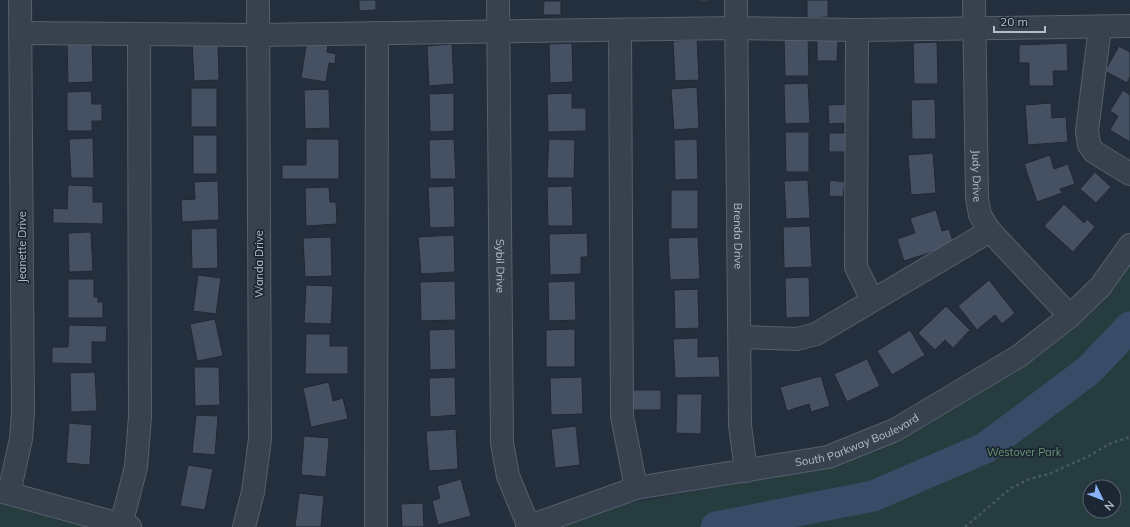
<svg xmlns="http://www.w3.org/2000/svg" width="1130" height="527" font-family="Mulish,sans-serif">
	<rect width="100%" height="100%" fill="#242f3e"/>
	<path fill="#263c3f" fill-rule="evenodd" d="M 1130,263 L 1130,527 L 556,527 L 593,510 L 830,466 L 893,442 L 1038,357 L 1092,311 ZM 1090,487 L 1114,487 L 1114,511 L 1090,511 Z
		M 0,503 L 94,527 L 0,527 Z"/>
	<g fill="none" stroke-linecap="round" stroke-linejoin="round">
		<path stroke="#394c67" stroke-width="31" d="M 716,527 L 873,496 L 985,448 L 1089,370 L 1130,327"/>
	</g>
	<path fill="#455162" stroke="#1f2835" d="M 359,0 L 376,0 L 376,10 L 359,11 Z
		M 699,0 L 708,0 L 708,2 L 699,2 Z
		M 807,0 L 828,0 L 828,17 L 807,18 Z
		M 544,1 L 561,1 L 561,15 L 543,15 Z
		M 808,37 L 809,76 L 785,76 L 784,38 Z
		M 817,37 L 838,37 L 837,61 L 817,61 Z
		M 307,40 L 328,43 L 327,52 L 336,54 L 335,64 L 329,63 L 326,82 L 301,78 Z
		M 697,40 L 699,80 L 675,81 L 673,41 Z
		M 218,41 L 219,80 L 194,81 L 192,42 Z
		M 92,42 L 93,82 L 68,83 L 67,43 Z
		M 937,42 L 938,84 L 914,84 L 913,43 Z
		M 572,43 L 573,82 L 550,83 L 549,44 Z
		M 1067,43 L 1068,71 L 1053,71 L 1054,86 L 1029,86 L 1029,63 L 1019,63 L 1019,45 Z
		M 452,44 L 454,84 L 429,86 L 427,46 Z
		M 1119,46 L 1130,52 L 1130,77 L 1127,83 L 1105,71 Z
		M 808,83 L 810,123 L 785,124 L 784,84 Z
		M 697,87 L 699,128 L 674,130 L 671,89 Z
		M 191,88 L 217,88 L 217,127 L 191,127 Z
		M 329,89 L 330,128 L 305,129 L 304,90 Z
		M 1123,90 L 1130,95 L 1130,142 L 1110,130 L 1118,116 L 1110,111 Z
		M 91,91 L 92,104 L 102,104 L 102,121 L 92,121 L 92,131 L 67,131 L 67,92 Z
		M 454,93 L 454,131 L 430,132 L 429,94 Z
		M 572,93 L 572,108 L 586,108 L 586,131 L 548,132 L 547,94 Z
		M 935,99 L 936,139 L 912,139 L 911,100 Z
		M 1051,103 L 1052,118 L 1066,117 L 1068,142 L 1028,145 L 1025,105 Z
		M 848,104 L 849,123 L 829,124 L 828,105 Z
		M 785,132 L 809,132 L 809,172 L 786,172 Z
		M 829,133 L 850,133 L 850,152 L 829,152 Z
		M 193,135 L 217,135 L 217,174 L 193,174 Z
		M 93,138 L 94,178 L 71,178 L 69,139 Z
		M 306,139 L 339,139 L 339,179 L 282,179 L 282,165 L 306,165 Z
		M 454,139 L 456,179 L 430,179 L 429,140 Z
		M 549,139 L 575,140 L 574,178 L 547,178 Z
		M 697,139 L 698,179 L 675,180 L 674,140 Z
		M 933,153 L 936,193 L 911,195 L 908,155 Z
		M 1050,155 L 1054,169 L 1068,164 L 1075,184 L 1060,189 L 1062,193 L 1037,202 L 1024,164 Z
		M 1095,172 L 1111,187 L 1096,203 L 1080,189 Z
		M 808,180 L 810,218 L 786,219 L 784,181 Z
		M 830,180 L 845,182 L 843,197 L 829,196 Z
		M 218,181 L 219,220 L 182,222 L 181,200 L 195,199 L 194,182 Z
		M 68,185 L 93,186 L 93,202 L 103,202 L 103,224 L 53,223 L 53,208 L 67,209 Z
		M 454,186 L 455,227 L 430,228 L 428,187 Z
		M 572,186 L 573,226 L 548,226 L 547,187 Z
		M 329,187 L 330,202 L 336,202 L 337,224 L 306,226 L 305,188 Z
		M 671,190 L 698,190 L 698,229 L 671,229 Z
		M 1064,204 L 1084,223 L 1087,219 L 1095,227 L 1073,252 L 1044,226 Z
		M 936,210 L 942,231 L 949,229 L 954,245 L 904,261 L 897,239 L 915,233 L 910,218 Z
		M 810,226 L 812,267 L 784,268 L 783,227 Z
		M 217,228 L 218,268 L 192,269 L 191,229 Z
		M 91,232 L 93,271 L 69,272 L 68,233 Z
		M 587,233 L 588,257 L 581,257 L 581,274 L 550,275 L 549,234 Z
		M 454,235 L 455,272 L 421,274 L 418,237 Z
		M 331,237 L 332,276 L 305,277 L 303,238 Z
		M 698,237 L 700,279 L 670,280 L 668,238 Z
		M 198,275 L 221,278 L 216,314 L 193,311 Z
		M 809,277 L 810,317 L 786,318 L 785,278 Z
		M 68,279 L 94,279 L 94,297 L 98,297 L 98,302 L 103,302 L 103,318 L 68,318 Z
		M 989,280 L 1015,313 L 1002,324 L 995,315 L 977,330 L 958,306 Z
		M 455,281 L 456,320 L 421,321 L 420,282 Z
		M 575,281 L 576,320 L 549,321 L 548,282 Z
		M 306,285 L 333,286 L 331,324 L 304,323 Z
		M 698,289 L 699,328 L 675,329 L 674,290 Z
		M 946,306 L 970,330 L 953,348 L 945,340 L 935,350 L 918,333 Z
		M 215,319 L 223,356 L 197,361 L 190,324 Z
		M 69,325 L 107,326 L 106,342 L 92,342 L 92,364 L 52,363 L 52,347 L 68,347 Z
		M 455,329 L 456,369 L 430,370 L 429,330 Z
		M 575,329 L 575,367 L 546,367 L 546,330 Z
		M 910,330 L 925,355 L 892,375 L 877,351 Z
		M 306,334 L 330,334 L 330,346 L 348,346 L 348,374 L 305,374 Z
		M 698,338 L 698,357 L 719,356 L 720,377 L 675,378 L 673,339 Z
		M 867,359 L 880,386 L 847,402 L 834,374 Z
		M 194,367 L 219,367 L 220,405 L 195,406 Z
		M 95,372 L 97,411 L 71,412 L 70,373 Z
		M 821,376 L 830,406 L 811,412 L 809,404 L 787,411 L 780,387 Z
		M 455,377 L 456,415 L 430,417 L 429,378 Z
		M 582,377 L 583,414 L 551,415 L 550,378 Z
		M 329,382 L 333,401 L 343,398 L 348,419 L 311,427 L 303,388 Z
		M 633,390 L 661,390 L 661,410 L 632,410 Z
		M 677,394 L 702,394 L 701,434 L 676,433 Z
		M 196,415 L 218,416 L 215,455 L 192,453 Z
		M 69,423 L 92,425 L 90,465 L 66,463 Z
		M 576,426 L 580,465 L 555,468 L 551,429 Z
		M 456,429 L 458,469 L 429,471 L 426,431 Z
		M 304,436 L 329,438 L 326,477 L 301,475 Z
		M 188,465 L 213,469 L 205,510 L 180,506 Z
		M 461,479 L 471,516 L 438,525 L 432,501 L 440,498 L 437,486 Z
		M 299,493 L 324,496 L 321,527 L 295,527 Z
		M 423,503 L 424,527 L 402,527 L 401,504 Z"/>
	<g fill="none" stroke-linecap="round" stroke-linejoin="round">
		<defs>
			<g id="minor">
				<path id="s1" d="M 498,0 L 502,443 L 508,476 L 529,527"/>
				<path id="s2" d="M 736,0 L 740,425 L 746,471"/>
				<path id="s3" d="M 974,0 L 977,198 L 980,215 L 990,231 L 1070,316"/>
				<path d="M 1100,27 L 1087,131 L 1089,145 L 1094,152 L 1130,174"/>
				<path d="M 857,30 L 856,267 L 872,300"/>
				<path d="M 620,31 L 622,416 L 636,488"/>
				<path d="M 20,33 L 258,35 L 736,28 L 857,30 L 1130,26"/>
				<path d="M 741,337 L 797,339 L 816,334 L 990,231"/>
				<path d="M 0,491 L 130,527"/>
				<path d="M 9,493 L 21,439 L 23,411 L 20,0"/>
				<path d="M 121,525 L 136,467 L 140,417 L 139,34"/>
				<path d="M 244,527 L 253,492 L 260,439 L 258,0"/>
				<path d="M 376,527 L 377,33"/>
				<path id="s4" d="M 527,527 L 636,488 L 828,457 L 895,430 L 1019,356 L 1070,316 L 1100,287 L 1130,245"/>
			</g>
		</defs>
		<use href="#minor" stroke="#565f6c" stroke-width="24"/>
		<path stroke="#44595c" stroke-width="2.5" stroke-dasharray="3 3" stroke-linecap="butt" d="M 965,527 L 1011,488 L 1030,479 L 1049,474 L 1089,456 L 1109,444 L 1130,437"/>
		<use href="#minor" stroke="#38414e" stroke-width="22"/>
	</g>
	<g text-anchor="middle" stroke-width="3.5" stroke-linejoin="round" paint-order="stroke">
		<g font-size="11" fill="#b4bcc9" stroke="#1d2633">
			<text dy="4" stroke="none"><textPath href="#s3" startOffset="176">Judy Drive</textPath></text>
			<text dy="4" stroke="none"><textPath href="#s2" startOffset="236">Brenda Drive</textPath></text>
			<text transform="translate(22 247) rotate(-90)" y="4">Jeanette Drive</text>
			<text transform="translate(259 264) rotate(-90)" y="4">Wanda Drive</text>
			<text dy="4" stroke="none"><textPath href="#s1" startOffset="266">Sybil Drive</textPath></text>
			<text dy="4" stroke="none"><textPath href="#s4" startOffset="343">South Parkway Boulevard</textPath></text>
		</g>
		<g font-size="11" fill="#6b9a76" stroke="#1d2633">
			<text x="1024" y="456">Westover Park</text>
		</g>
	</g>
	<g transform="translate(1102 499) rotate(133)"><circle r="19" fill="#1d2633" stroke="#59626f"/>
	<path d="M0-3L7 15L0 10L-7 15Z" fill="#8ab4f8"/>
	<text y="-6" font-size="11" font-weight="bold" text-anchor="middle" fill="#b4bcc9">N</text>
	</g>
	<path d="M994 26v6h51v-6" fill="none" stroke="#b4bcc9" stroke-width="2"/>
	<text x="1000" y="26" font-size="12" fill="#b4bcc9" stroke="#1d2633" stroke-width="3" paint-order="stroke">20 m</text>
</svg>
